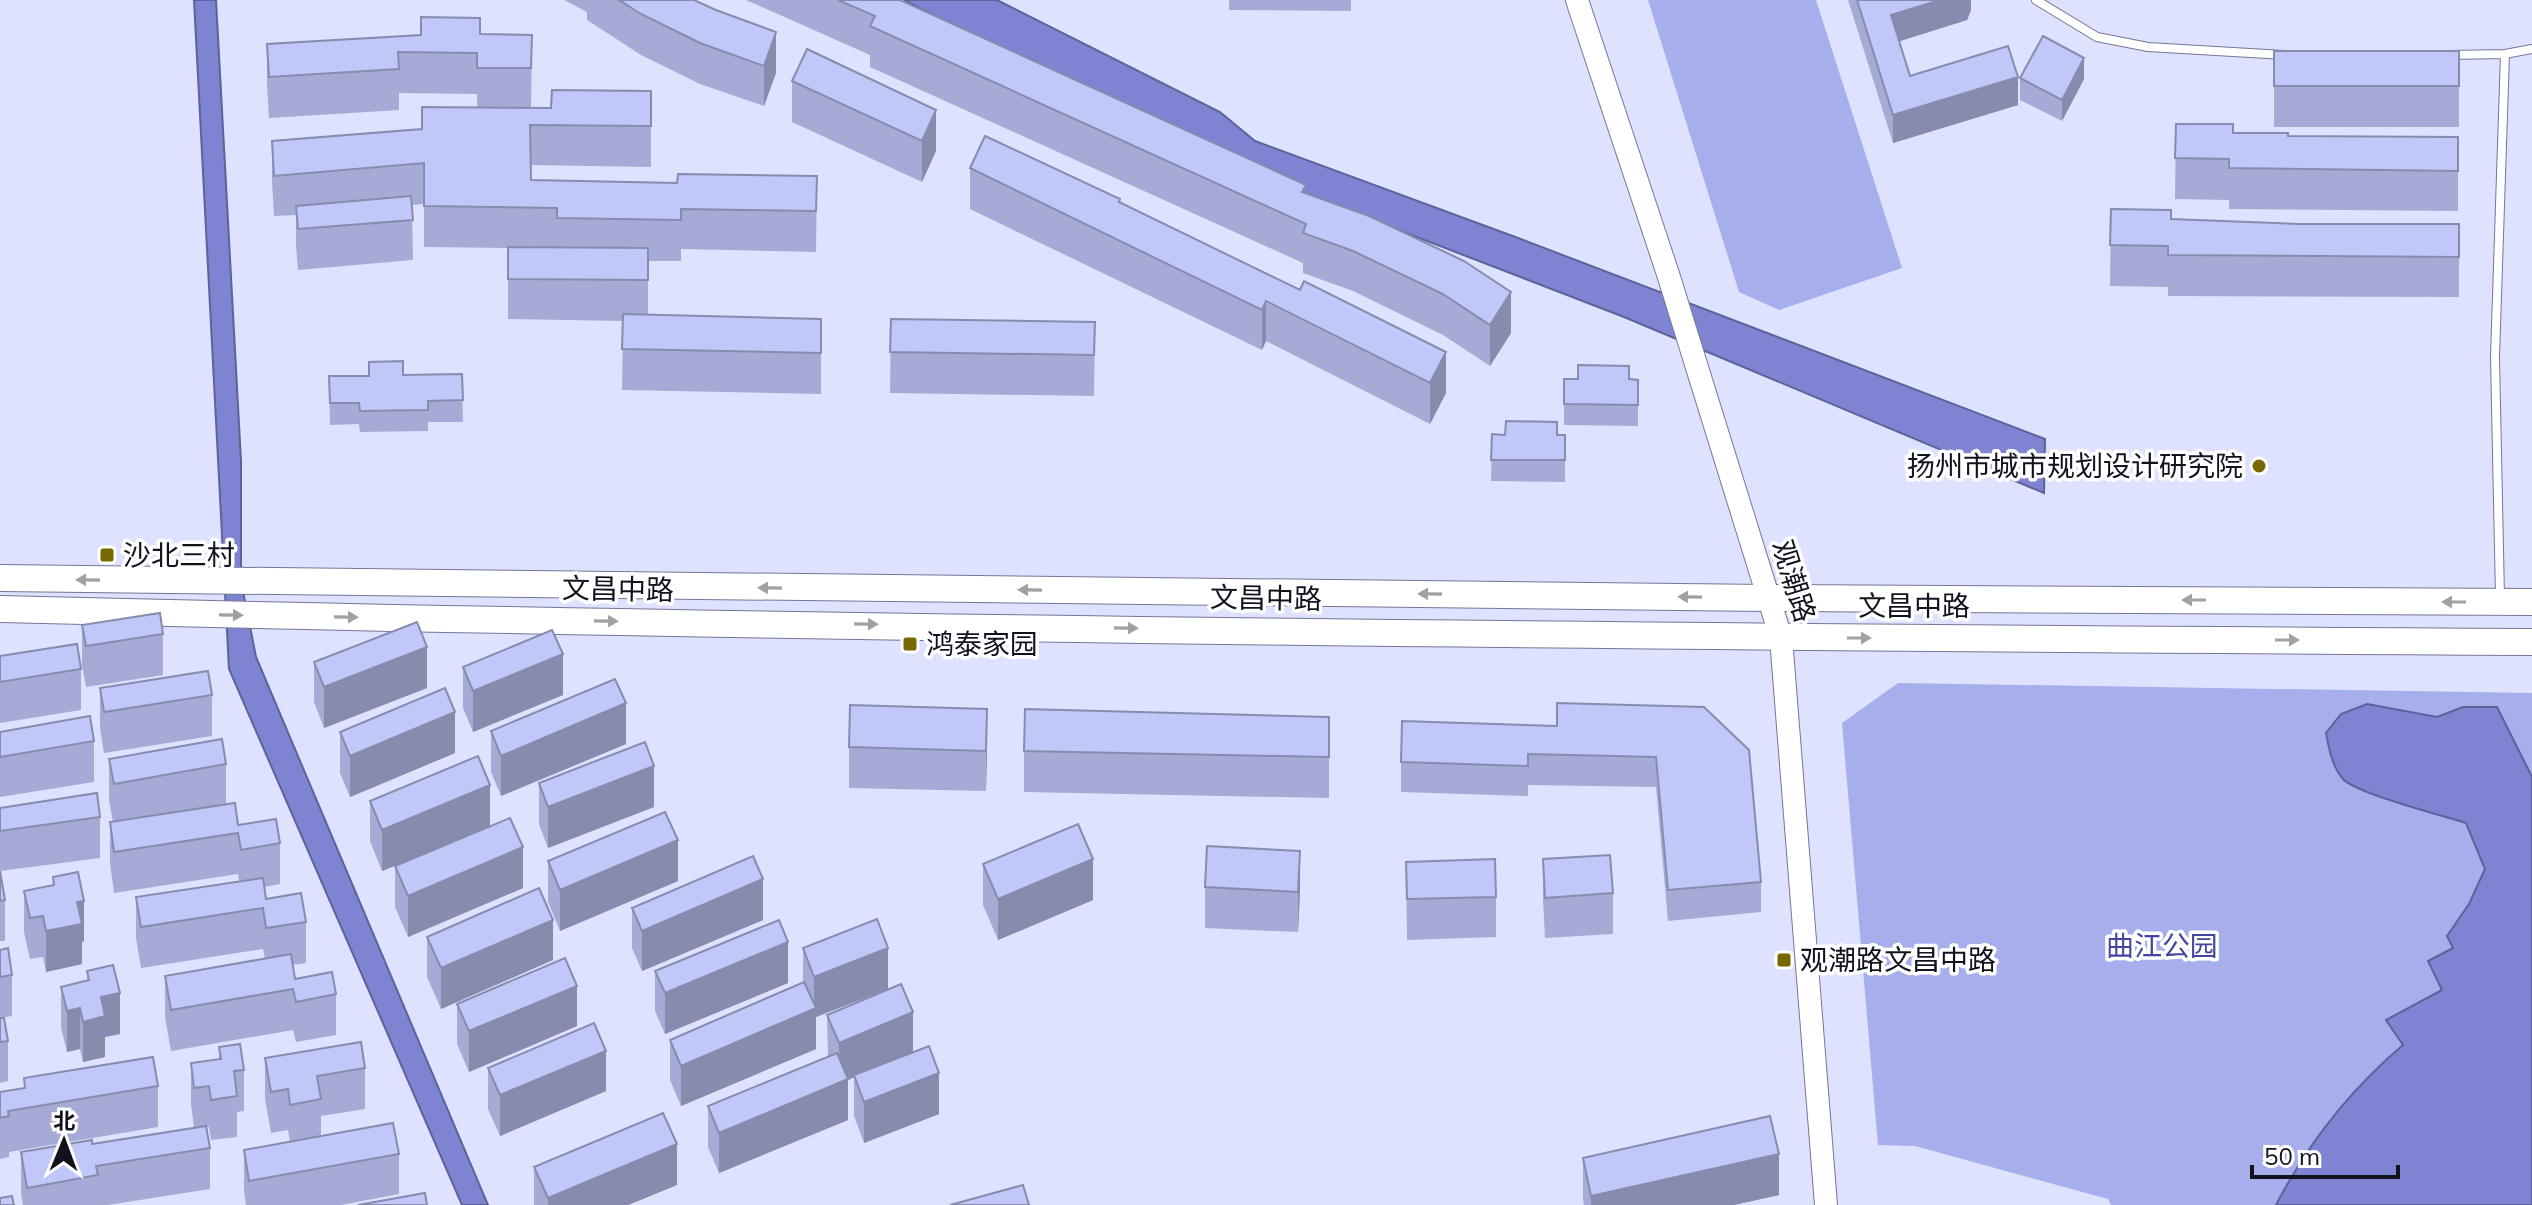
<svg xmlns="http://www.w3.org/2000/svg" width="2532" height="1205" font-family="Mulish,'Noto Sans SC',sans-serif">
	<rect width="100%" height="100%" fill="#dee2fe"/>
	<path fill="#a7aeec" d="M 1648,0 L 1816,0 L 1902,268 L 1779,310 L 1739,292 Z
		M 1898,683 L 2532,693 L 2532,1205 L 2111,1205 L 2108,1199 L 1915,1146 L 1878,1145 L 1842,723 Z"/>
	<path fill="#7e84d1" stroke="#5d629b" stroke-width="2" d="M 194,0 L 216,0 L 241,461 L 241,581 L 256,657 L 488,1205 L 462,1205 L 229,669 Z
		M 904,0 L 997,0 L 1220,112 L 1255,141 L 1518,238 L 2045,439 L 2044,493 L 1624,317 L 1199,153 Z
		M 2367,704 L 2437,717 L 2463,707 L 2497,707 L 2532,777 L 2532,1205 L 2276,1205 C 2308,1143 2350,1090 2403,1045 L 2386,1020 L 2442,990 L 2428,961 L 2453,948 L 2447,936 L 2469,904 L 2485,869 L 2466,823 C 2444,816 2355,793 2343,779 C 2332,766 2329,749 2326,733 L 2341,714 Z"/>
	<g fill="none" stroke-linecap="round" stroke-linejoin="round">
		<defs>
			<path id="lane" d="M 2036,0 L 2097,37 L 2148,47 L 2284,55
				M 2449,55 L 2505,54 L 2532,49
				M 2500,597 L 2495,357 L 2505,54"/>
			<path id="secondary" d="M 1577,0 L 1668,274 L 1781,638 L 1826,1205"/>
			<path id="primary" d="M 0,578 L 1768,598 L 2532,602
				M 0,609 C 844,630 1688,637 2532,642"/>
		</defs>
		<use href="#lane" stroke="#737796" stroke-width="10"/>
		<use href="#secondary" stroke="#737796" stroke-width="24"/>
		<use href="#primary" stroke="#737796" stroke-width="28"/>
		<use href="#lane" stroke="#fff" stroke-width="8"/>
		<use href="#secondary" stroke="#fff" stroke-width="22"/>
		<use href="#primary" stroke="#fff" stroke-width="26"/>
	</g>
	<path fill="#a6abd5" d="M 564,0 L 694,0 L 776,73 L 764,106 L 700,84 L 641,55 L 587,20 L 587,12 Z
		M 746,0 L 900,0 L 1306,193 L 1511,333 L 1490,366 L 1443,335 L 1353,291 L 1303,273 L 1303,263 L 870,67 L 870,55 Z
		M 1229,0 L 1351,0 L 1351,11 L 1229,10 Z
		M 1848,0 L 1971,0 L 1971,10 L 1967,20 L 1899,41 L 1910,76 L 2018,105 L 1893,143 Z
		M 480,34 L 532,35 L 531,108 L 551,108 L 651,91 L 651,167 L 531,165 L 531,180 L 677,183 L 817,176 L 816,252 L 681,249 L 681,261 L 648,261 L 648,315 L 821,319 L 821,394 L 622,390 L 623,321 L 508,319 L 508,248 L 424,247 L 424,204 L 412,205 L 413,260 L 298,270 L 296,246 L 296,215 L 274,216 L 272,182 L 272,141 L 422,129 L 477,108 L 477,94 L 399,93 L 399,110 L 269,118 L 267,85 L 267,44 Z
		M 807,49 L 936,151 L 922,182 L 792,122 L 792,81 Z
		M 2274,51 L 2459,51 L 2459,127 L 2274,127 Z
		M 2020,78 L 2084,79 L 2062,121 L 2020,100 Z
		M 2176,124 L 2233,133 L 2288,136 L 2458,137 L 2458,211 L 2229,209 L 2229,200 L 2175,199 Z
		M 970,168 L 1120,202 L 1446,393 L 1430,424 L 1266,341 L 1262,350 L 970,209 Z
		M 2111,209 L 2171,219 L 2298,224 L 2459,224 L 2459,297 L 2168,296 L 2168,287 L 2110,286 Z
		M 891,319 L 1095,322 L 1094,396 L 890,393 Z
		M 462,374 L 463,422 L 428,422 L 428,431 L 360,432 L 359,424 L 330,425 L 329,376 Z
		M 1564,379 L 1638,380 L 1638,426 L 1564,425 Z
		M 1492,434 L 1565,435 L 1565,482 L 1491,481 Z
		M 82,625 L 163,634 L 163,675 L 86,687 L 82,665 Z
		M 0,656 L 81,669 L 81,710 L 0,723 Z
		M 314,662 L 427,688 L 324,728 L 314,702 Z
		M 463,667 L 563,695 L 473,732 L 463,708 Z
		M 100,688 L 212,695 L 212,736 L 104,753 L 100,728 Z
		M 1704,707 L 1761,882 L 1761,912 L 1668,921 L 1656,787 L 1528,785 L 1528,796 L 1401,792 L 1401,762 L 1557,726 Z
		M 1329,717 L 1329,798 L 1024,792 L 1024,751 Z
		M 491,731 L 626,744 L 501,796 L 491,772 Z
		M 0,732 L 94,741 L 94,782 L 0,797 Z
		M 340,732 L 455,753 L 350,797 L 340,773 Z
		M 849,747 L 987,749 L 986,791 L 849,788 Z
		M 109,759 L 226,764 L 226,804 L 238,825 L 280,843 L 280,884 L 264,887 L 266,899 L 306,922 L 306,963 L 292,965 L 295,979 L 336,994 L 336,1035 L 296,1042 L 293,1030 L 171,1051 L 165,1017 L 165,976 L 265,959 L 263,949 L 141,968 L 136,938 L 136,897 L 239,881 L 238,874 L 114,893 L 110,863 L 110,822 L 113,822 L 109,800 Z
		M 539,783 L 654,807 L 548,848 L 539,824 Z
		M 370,801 L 490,826 L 382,871 L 370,841 Z
		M 0,808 L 100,817 L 100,858 L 0,871 L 5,900 L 5,941 L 0,941 Z
		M 1543,859 L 1613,893 L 1613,934 L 1545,938 L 1543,900 Z
		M 548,861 L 678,881 L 560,931 L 548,902 Z
		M 1406,862 L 1496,897 L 1496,937 L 1407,940 Z
		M 983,864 L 1093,900 L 998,940 L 983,905 Z
		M 395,866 L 523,888 L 408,937 L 395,907 Z
		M 53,877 L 84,941 L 82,942 L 82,964 L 46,972 L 43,957 L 30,959 L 24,932 L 24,891 L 53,885 Z
		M 1205,887 L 1300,891 L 1298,932 L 1205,928 Z
		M 632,908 L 763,920 L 642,971 L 632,948 Z
		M 427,937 L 553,960 L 441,1009 L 427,977 Z
		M 803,948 L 888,989 L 816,1017 L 816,1049 L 681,1106 L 670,1080 L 670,1040 L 803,983 Z
		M 0,950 L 12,975 L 12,1016 L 0,1018 Z
		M 87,971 L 120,1034 L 105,1037 L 105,1057 L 83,1062 L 80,1049 L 67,1052 L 61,1028 L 61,987 L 87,981 Z
		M 655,971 L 788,983 L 665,1034 L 655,1011 Z
		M 457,1004 L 577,1026 L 469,1072 L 457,1044 Z
		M 827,1015 L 913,1052 L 939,1114 L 864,1143 L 854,1116 L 854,1077 L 848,1080 L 848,1120 L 719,1173 L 708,1147 L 708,1106 L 828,1057 Z
		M 0,1018 L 8,1041 L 8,1081 L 0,1083 Z
		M 219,1047 L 244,1070 L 244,1111 L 237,1112 L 237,1137 L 211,1140 L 209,1127 L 207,1127 L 210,1148 L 210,1189 L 108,1205 L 23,1205 L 21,1193 L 21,1152 L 92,1144 L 194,1128 L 191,1104 L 191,1063 L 219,1059 Z
		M 265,1058 L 365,1068 L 365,1109 L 321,1116 L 321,1136 L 399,1154 L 399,1194 L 341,1205 L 246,1205 L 244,1191 L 244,1150 L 290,1142 L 288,1130 L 271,1133 L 265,1099 Z
		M 488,1068 L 606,1091 L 500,1136 L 488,1109 Z
		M 24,1078 L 158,1086 L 158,1127 L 9,1152 L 9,1157 L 0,1159 L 0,1092 L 24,1088 Z
		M 1583,1158 L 1779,1195 L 1734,1205 L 1584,1205 L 1583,1199 Z
		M 534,1167 L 677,1185 L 628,1205 L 534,1205 Z"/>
	<path fill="#878bae" d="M 1940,0 L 1971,0 L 1971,10 L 1967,20 L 1891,44 L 1891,15 Z
		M 776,32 L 776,73 L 764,106 L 764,66 Z
		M 2084,58 L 2084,79 L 2062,121 L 2062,100 Z
		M 2018,77 L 2018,105 L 1893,143 L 1893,115 Z
		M 936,110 L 936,151 L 922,182 L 922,141 Z
		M 1511,292 L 1511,333 L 1490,366 L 1490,325 Z
		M 1266,301 L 1266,341 L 1262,350 L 1262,310 Z
		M 1446,352 L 1446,393 L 1430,424 L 1430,383 Z
		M 427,647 L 427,688 L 324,728 L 324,687 Z
		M 563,654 L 563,695 L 473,732 L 473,691 Z
		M 626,703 L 626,744 L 501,796 L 501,756 Z
		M 987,709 L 987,749 L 986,791 L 986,751 Z
		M 455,712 L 455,753 L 350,797 L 350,756 Z
		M 654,766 L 654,807 L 548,848 L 548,807 Z
		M 490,785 L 490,826 L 382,871 L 382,830 Z
		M 678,840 L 678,881 L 560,931 L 560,890 Z
		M 523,847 L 523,888 L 408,937 L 408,896 Z
		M 1300,851 L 1300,891 L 1298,932 L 1298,892 Z
		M 1093,859 L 1093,900 L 998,940 L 998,899 Z
		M 763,879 L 763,920 L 642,971 L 642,931 Z
		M 84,901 L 84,941 L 82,942 L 82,964 L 46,972 L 46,931 L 77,902 Z
		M 553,920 L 553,960 L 441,1009 L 441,968 Z
		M 788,942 L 788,983 L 665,1034 L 665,993 Z
		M 888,948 L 888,989 L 816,1017 L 816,1049 L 681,1106 L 681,1066 L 814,1009 L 814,977 Z
		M 577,986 L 577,1026 L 469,1072 L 469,1031 Z
		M 120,993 L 120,1034 L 105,1037 L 105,1057 L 83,1062 L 83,1022 L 101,997 Z
		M 80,1008 L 80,1049 L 67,1052 L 67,1011 Z
		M 913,1012 L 913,1052 L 848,1080 L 848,1120 L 719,1173 L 719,1133 L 839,1083 L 839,1043 Z
		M 606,1051 L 606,1091 L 500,1136 L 500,1095 Z
		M 939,1073 L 939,1114 L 864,1143 L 864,1102 Z
		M 677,1144 L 677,1185 L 628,1205 L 548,1205 L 548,1198 Z
		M 1779,1154 L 1779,1195 L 1734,1205 L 1591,1205 L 1591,1196 Z"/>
	<path fill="#c1c7f8" stroke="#878bae" stroke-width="2" d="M 619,0 L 694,0 L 716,10 L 776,32 L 764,66 L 700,43 L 641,14 Z
		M 838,0 L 900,0 L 1306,185 L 1302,192 L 1369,216 L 1464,261 L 1511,292 L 1490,325 L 1443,294 L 1353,251 L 1303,233 L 1306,224 L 870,26 L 875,16 Z
		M 1857,0 L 1940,0 L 1891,15 L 1910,76 L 2008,46 L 2018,77 L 1893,115 Z
		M 421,17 L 480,18 L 480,34 L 532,35 L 531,68 L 477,68 L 477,53 L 398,52 L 399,69 L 269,77 L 267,44 L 421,35 Z
		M 2043,36 L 2084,58 L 2062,100 L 2020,78 Z
		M 807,49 L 936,110 L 922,141 L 792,81 Z
		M 2274,51 L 2459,51 L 2459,86 L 2274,86 Z
		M 552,90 L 651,91 L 651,126 L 530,125 L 531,180 L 677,183 L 678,174 L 817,176 L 816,211 L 681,209 L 681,220 L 557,218 L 557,208 L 424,206 L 424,163 L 274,176 L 272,141 L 422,129 L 422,107 L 551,108 Z
		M 2176,124 L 2233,124 L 2233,133 L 2288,133 L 2288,136 L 2458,137 L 2458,171 L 2229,168 L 2229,159 L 2175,158 Z
		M 985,136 L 1120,199 L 1119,202 L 1300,290 L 1304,281 L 1446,352 L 1430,383 L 1266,301 L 1262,310 L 970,168 Z
		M 411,196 L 413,220 L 298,229 L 296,206 Z
		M 2111,209 L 2171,210 L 2171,219 L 2298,224 L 2459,224 L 2459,257 L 2168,255 L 2168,246 L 2110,245 Z
		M 508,247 L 648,248 L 648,280 L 508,279 Z
		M 623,314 L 821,319 L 821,353 L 622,349 Z
		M 891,319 L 1095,322 L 1094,355 L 890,352 Z
		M 403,361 L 403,375 L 462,374 L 463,400 L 428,401 L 428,410 L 360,411 L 359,403 L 330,403 L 329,376 L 369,376 L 369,362 Z
		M 1578,365 L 1629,366 L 1629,379 L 1638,380 L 1638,405 L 1564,404 L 1564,379 L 1578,379 Z
		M 1506,421 L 1557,422 L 1557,435 L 1565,435 L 1565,460 L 1491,460 L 1492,434 L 1505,435 Z
		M 160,613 L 163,634 L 86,646 L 82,625 Z
		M 417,622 L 427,647 L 324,687 L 314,662 Z
		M 552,630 L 563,654 L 473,691 L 463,667 Z
		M 77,644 L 81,669 L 0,682 L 0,656 Z
		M 208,671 L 212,695 L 104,712 L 100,688 Z
		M 615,679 L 626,703 L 501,756 L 491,731 Z
		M 445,688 L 455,712 L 350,756 L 340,732 Z
		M 1557,703 L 1704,707 L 1749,750 L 1761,882 L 1668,890 L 1656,757 L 1528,754 L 1528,766 L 1401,762 L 1402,721 L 1557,726 Z
		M 850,705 L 987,709 L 986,751 L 849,747 Z
		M 1025,709 L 1329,717 L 1329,757 L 1024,751 Z
		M 90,716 L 94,741 L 0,757 L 0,732 Z
		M 222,739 L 226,764 L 114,784 L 109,759 Z
		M 645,742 L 654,766 L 548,807 L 539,783 Z
		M 478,756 L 490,785 L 382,830 L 370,801 Z
		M 97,793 L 100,817 L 0,831 L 0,808 Z
		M 235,803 L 238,825 L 276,819 L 280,843 L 241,850 L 238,833 L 114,852 L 110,822 Z
		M 665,812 L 678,840 L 560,890 L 548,861 Z
		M 510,818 L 523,847 L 408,896 L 395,866 Z
		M 1078,824 L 1093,859 L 998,899 L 983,864 Z
		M 1207,846 L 1300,851 L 1298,892 L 1205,887 Z
		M 1610,855 L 1613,893 L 1545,898 L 1543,859 Z
		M 753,856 L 763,879 L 642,931 L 632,908 Z
		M 1495,859 L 1496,897 L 1407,899 L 1406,862 Z
		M 0,871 L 5,900 L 0,901 Z
		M 78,872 L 84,901 L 77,902 L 82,924 L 46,931 L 43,916 L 30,918 L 24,891 L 54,885 L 53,877 Z
		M 263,878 L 266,899 L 301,893 L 306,922 L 266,928 L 263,908 L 141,927 L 136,897 Z
		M 539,888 L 553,920 L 441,968 L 427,937 Z
		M 877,919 L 888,948 L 814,977 L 803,948 Z
		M 779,920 L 788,942 L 665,993 L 655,971 Z
		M 8,948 L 12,975 L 0,977 L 0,950 Z
		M 291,954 L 295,979 L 332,972 L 336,994 L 296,1002 L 293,989 L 171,1010 L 165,976 Z
		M 565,958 L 577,986 L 469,1031 L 457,1004 Z
		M 113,965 L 120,993 L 101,997 L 105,1016 L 83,1022 L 80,1008 L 67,1011 L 61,987 L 89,980 L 87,971 Z
		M 804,982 L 816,1008 L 681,1066 L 670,1040 Z
		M 901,984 L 913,1012 L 839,1043 L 827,1015 Z
		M 0,1018 L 4,1018 L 8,1041 L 0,1042 Z
		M 594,1023 L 606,1051 L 500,1095 L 488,1068 Z
		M 361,1042 L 365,1068 L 317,1076 L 321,1099 L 290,1105 L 288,1089 L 271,1092 L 265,1058 Z
		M 240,1044 L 244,1070 L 234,1071 L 237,1096 L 211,1100 L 209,1086 L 194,1088 L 191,1063 L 221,1059 L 219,1047 Z
		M 929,1046 L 939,1073 L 864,1102 L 854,1075 Z
		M 837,1053 L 848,1079 L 719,1133 L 708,1106 Z
		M 153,1057 L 158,1086 L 8,1111 L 9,1116 L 0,1118 L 0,1092 L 25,1088 L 24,1078 Z
		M 663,1113 L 677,1144 L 548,1198 L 534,1167 Z
		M 1770,1116 L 1779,1154 L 1591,1196 L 1583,1158 Z
		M 393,1123 L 399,1154 L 249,1181 L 244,1150 Z
		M 206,1126 L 210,1148 L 96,1166 L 98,1175 L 27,1188 L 21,1152 L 92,1140 L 92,1144 Z
		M 1023,1185 L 1029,1205 L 950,1205 Z
		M 425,1193 L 427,1205 L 358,1205 Z
		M 12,1196 L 14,1205 L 0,1205 L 0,1198 Z"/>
	<defs><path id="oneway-solid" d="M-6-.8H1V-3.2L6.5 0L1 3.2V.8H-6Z" transform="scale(2)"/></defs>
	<g fill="#a0a0a5">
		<use href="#oneway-solid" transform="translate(88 580) rotate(-179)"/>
		<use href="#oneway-solid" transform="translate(770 588) rotate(-179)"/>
		<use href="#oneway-solid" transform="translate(1030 590) rotate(-179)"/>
		<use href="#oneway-solid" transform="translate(1430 594) rotate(-179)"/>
		<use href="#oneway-solid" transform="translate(1690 597) rotate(-179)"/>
		<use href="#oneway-solid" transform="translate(2194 600) rotate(-180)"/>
		<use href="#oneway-solid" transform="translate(2454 602) rotate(-180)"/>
		<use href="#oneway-solid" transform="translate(231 615) rotate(1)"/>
		<use href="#oneway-solid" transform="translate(346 617) rotate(1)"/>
		<use href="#oneway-solid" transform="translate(606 621) rotate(1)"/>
		<use href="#oneway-solid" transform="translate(866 624) rotate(1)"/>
		<use href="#oneway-solid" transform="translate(1126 628) rotate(1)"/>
		<use href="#oneway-solid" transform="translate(1859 638)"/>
		<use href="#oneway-solid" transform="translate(2287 640)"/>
	</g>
	<g fill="#786800" stroke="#fff" stroke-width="3">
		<circle cx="2259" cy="466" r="8"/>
		<rect x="99" y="547" width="16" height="16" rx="4"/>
		<rect x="902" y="636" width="16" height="16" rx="4"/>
		<rect x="1776" y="952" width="16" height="16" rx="4"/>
	</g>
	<g text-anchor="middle" stroke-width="7" stroke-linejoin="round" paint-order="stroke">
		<g font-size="28" fill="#11121e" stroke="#fff" text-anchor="start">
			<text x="2243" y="476" text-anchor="end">扬州市城市规划设计研究院</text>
			<text x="123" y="565">沙北三村</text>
			<text x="926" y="654">鸿泰家园</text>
			<text x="1800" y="970">观潮路文昌中路</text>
		</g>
		<g font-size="28" fill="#11121e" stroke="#fff">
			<text transform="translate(1794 581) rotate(73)" y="10">观潮路</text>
			<text transform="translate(618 589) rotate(1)" y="10">文昌中路</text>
			<text transform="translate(1266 598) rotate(1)" y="10">文昌中路</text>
			<text x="1914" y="616">文昌中路</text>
		</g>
		<g font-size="28" fill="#4544a0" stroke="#fff">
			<text x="2162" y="956">曲江公园</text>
		</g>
	</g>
	<g transform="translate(64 1141) rotate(1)" stroke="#ffffff" stroke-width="6" paint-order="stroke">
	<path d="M0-6L14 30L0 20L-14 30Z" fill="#11121e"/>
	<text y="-12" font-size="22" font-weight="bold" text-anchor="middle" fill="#11121e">北</text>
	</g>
	<path d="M2252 1165v12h146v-12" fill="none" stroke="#11121e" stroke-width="4"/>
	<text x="2264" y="1165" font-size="24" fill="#11121e" stroke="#ffffff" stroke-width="6" paint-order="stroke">50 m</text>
</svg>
